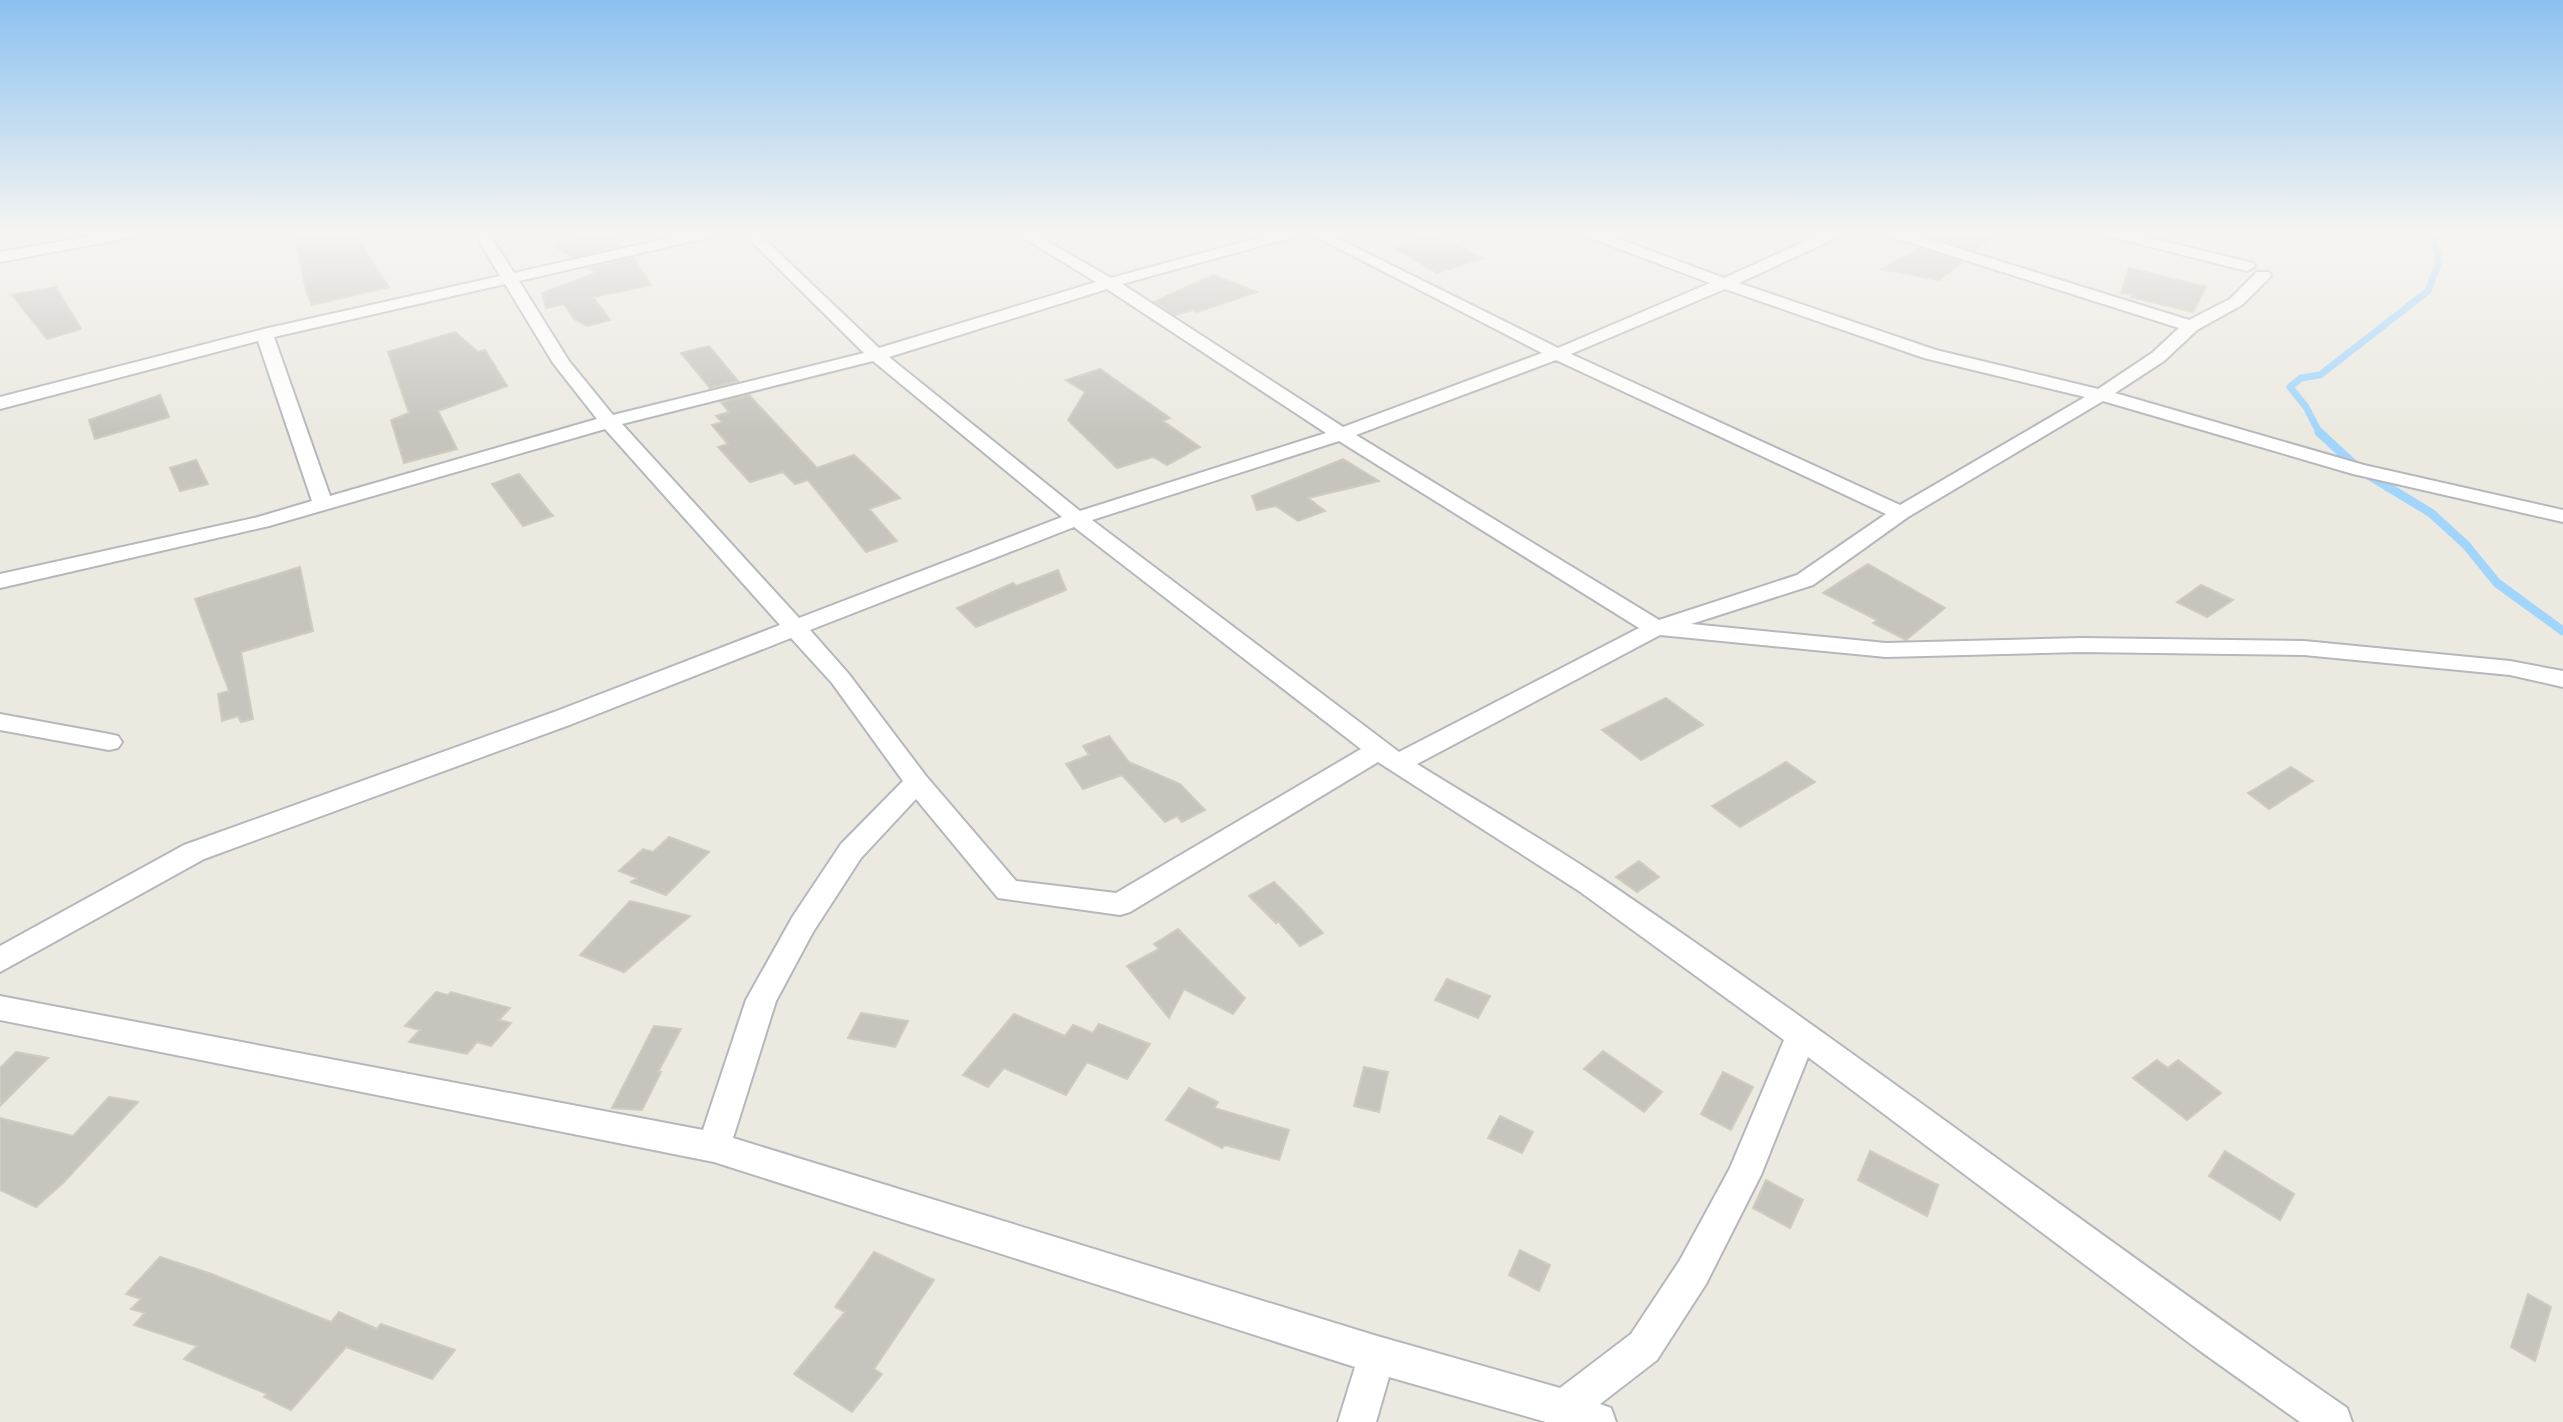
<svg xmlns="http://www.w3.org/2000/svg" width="2563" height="1422" font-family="Montserrat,sans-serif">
	<rect width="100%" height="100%" fill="#ece9e1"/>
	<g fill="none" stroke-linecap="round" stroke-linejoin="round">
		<path stroke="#a1d5fc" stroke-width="7" d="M 2320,434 L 2306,407 L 2290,387 L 2301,378 L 2320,375 L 2428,291 L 2439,262 L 2433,232"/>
		<path stroke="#a1d5fc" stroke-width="9" d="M 2319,432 L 2360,470 L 2431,513 L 2466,545 L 2497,583 L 2563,631"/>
	</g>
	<path fill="#c7c4be" stroke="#d0cbbf" stroke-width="2" d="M 295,232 L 352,232 L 389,287 L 312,305 L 306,291 Z
		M 1952,232 L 1999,232 L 1975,251 L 1938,239 Z
		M 603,233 L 620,246 L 572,257 L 553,245 Z
		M 1433,235 L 1483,258 L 1437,273 L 1395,248 Z
		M 1920,248 L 1962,262 L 1939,280 L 1881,269 Z
		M 633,257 L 651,285 L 593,297 L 610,320 L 587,326 L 574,319 L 564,304 L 546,308 L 542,293 L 596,273 L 588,268 Z
		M 2129,268 L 2206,287 L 2193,312 L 2131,297 L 2133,295 L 2121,293 Z
		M 1213,275 L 1257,292 L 1197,312 L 1193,310 L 1175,315 L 1154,302 Z
		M 56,287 L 81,329 L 47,339 L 12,295 Z
		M 455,332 L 478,352 L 485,350 L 507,386 L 438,411 L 457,449 L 404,463 L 391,420 L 409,413 L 388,352 Z
		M 709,346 L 738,381 L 710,388 L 681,353 Z
		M 1100,369 L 1170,418 L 1163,421 L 1200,447 L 1167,465 L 1153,457 L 1117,468 L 1068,420 L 1085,392 L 1066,380 Z
		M 160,395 L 169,417 L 95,439 L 89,420 Z
		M 749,395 L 817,468 L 854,455 L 900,498 L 869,509 L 897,541 L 866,552 L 808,480 L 795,484 L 783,472 L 750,482 L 718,447 L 728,444 L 712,425 L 722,422 L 716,416 L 729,412 L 721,402 Z
		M 1343,459 L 1379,481 L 1308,498 L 1325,511 L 1298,521 L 1276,506 L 1257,510 L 1252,496 Z
		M 196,460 L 208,484 L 180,491 L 170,468 Z
		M 519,474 L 553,516 L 523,526 L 492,484 Z
		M 1868,564 L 1945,608 L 1906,640 L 1873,623 L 1877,620 L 1823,593 Z
		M 300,567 L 313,631 L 241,652 L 253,719 L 241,722 L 238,716 L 222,721 L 218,694 L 229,691 L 195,599 Z
		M 1058,570 L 1066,590 L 976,627 L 957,608 L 1013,583 L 1016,586 Z
		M 2201,585 L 2233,600 L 2207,617 L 2177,602 Z
		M 1666,698 L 1703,725 L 1641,760 L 1602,730 Z
		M 1109,736 L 1129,762 L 1180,784 L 1205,810 L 1182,822 L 1177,816 L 1165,822 L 1122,775 L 1083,789 L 1066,764 L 1089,755 L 1083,746 Z
		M 1786,762 L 1815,782 L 1740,827 L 1712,806 Z
		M 2291,767 L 2313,781 L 2269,809 L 2248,793 Z
		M 669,837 L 709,852 L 666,895 L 631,882 L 637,878 L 619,871 L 643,849 L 653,852 Z
		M 1639,861 L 1659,877 L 1637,892 L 1616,877 Z
		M 1274,882 L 1301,909 L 1323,933 L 1300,946 L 1278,921 L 1276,923 L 1249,896 Z
		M 630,901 L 690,916 L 624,972 L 580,955 Z
		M 1178,929 L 1245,998 L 1233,1014 L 1184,989 L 1169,1018 L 1127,966 L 1159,949 L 1154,944 Z
		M 1447,979 L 1490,996 L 1478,1018 L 1435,1000 Z
		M 436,992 L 448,995 L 451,992 L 510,1008 L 499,1020 L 511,1023 L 491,1046 L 477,1042 L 467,1054 L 409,1042 L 420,1030 L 405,1026 Z
		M 861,1013 L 908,1021 L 895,1047 L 848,1038 Z
		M 1014,1014 L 1065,1036 L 1073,1025 L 1093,1033 L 1099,1024 L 1150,1044 L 1127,1079 L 1087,1062 L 1066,1095 L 1004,1068 L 988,1087 L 963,1075 Z
		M 654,1026 L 681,1029 L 658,1072 L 661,1072 L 642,1110 L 612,1108 Z
		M 1603,1051 L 1662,1092 L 1644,1112 L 1584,1069 Z
		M 16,1052 L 48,1058 L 0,1106 L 0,1068 Z
		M 2157,1060 L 2168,1068 L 2178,1060 L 2221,1093 L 2187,1120 L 2133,1078 Z
		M 1364,1067 L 1388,1072 L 1379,1112 L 1354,1106 Z
		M 1723,1072 L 1753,1087 L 1731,1130 L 1701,1114 Z
		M 1189,1088 L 1218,1102 L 1214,1108 L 1289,1130 L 1279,1160 L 1225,1145 L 1222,1148 L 1166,1120 Z
		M 109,1097 L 138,1102 L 64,1182 L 36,1207 L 0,1190 L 0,1118 L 73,1136 Z
		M 1500,1116 L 1533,1132 L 1522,1153 L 1488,1138 Z
		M 1870,1151 L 1938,1185 L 1927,1216 L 1858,1180 Z
		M 2225,1151 L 2294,1194 L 2280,1220 L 2209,1176 Z
		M 1766,1180 L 1803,1200 L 1790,1228 L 1753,1208 Z
		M 1520,1250 L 1550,1265 L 1539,1291 L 1509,1275 Z
		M 874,1252 L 934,1280 L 874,1369 L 882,1374 L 852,1412 L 794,1374 L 845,1312 L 835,1307 Z
		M 160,1257 L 209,1273 L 331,1322 L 339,1312 L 377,1329 L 381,1324 L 455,1350 L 432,1379 L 346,1347 L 291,1410 L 264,1397 L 267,1394 L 184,1359 L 197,1346 L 134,1325 L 145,1313 L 131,1309 L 141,1299 L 126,1294 Z
		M 2528,1294 L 2551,1307 L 2535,1361 L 2511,1347 Z"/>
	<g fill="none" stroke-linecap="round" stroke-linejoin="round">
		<defs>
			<path id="street" d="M 115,232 L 146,232 L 139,236 L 0,262 L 0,252 Z
				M 474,232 L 488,232 L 514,273 L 696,232 L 722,232 L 715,236 L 519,281 L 569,361 L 613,415 L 864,353 L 742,232 L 757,232 L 879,348 L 1096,282 L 1014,232 L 1031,232 L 1111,278 L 1279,232 L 1302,232 L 1300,235 L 1122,284 L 1343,427 L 1542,353 L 1307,232 L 1325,232 L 1558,348 L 1710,283 L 1582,235 L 1580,232 L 1600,232 L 1724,278 L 1826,232 L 1845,232 L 1843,235 L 1739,283 L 1936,350 L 2098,389 L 2152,353 L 2179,328 L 1886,235 L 1884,232 L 1906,232 L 2189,320 L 2230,299 L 2257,272 L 2269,272 L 2271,275 L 2269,278 L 2242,305 L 2197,330 L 2164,361 L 2115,393 L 2364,465 L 2563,510 L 2563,522 L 2353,474 L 2103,401 L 1908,517 L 1813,585 L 1691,624 L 1886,643 L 2081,638 L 2304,641 L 2510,661 L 2563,671 L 2563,687 L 2510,675 L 2304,655 L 2081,652 L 1886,657 L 1660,635 L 1417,764 C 1478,802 1541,838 1601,878 C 1854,1049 2096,1235 2347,1408 L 2352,1422 L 2300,1422 L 2196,1348 L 1808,1057 L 1761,1175 L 1706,1284 L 1657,1360 L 1600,1404 L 1611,1408 L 1616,1422 L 1546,1422 L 1389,1377 L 1376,1422 L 1338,1422 L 1355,1367 L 714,1162 L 0,1020 L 0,996 L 703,1130 L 746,1000 L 793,916 L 841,844 L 903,781 L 832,683 L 791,638 L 572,724 L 204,859 L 0,972 L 0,946 L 184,845 L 554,712 L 780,625 L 605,429 L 269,526 L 0,588 L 0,574 L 258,517 L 312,501 L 258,341 L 0,409 L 0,397 L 264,329 L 500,276 ZM 505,284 L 553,363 L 597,419 L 330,496 L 274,337 ZM 1107,289 L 1326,433 L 1080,511 L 889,357 ZM 1725,289 L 1924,358 L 2085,397 L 1900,505 L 1571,354 ZM 1556,360 L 1886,514 L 1797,575 L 1659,620 L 1356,435 ZM 873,361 L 1062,517 L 799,618 L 622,424 ZM 1339,441 L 1639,628 L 1399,752 L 1092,520 ZM 1074,527 L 1361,749 L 1116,893 L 1016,881 L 926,776 L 848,673 L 810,630 ZM 1378,762 L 1579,891 L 1784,1040 L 1730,1168 L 1680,1260 L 1631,1334 L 1560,1388 L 1377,1336 L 733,1138 L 776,1001 L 813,932 L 861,858 L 916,799 L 998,898 L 1120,915 L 1130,912 Z
				M 2102,232 L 2126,232 L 2253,263 L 2255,266 L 2247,271 L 2104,235 Z
				M 0,714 L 109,734 L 118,736 L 122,742 L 118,748 L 109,750 L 0,730 Z"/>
		</defs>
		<use href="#street" stroke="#b4b7bb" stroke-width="4"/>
		<use href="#street" fill="#fff" fill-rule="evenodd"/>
	</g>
	<linearGradient id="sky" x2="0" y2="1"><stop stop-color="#8bc1f0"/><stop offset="0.54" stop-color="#f6f5f2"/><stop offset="1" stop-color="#f6f5f2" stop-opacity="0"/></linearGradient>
	<rect width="2563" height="431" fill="url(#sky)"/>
</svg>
